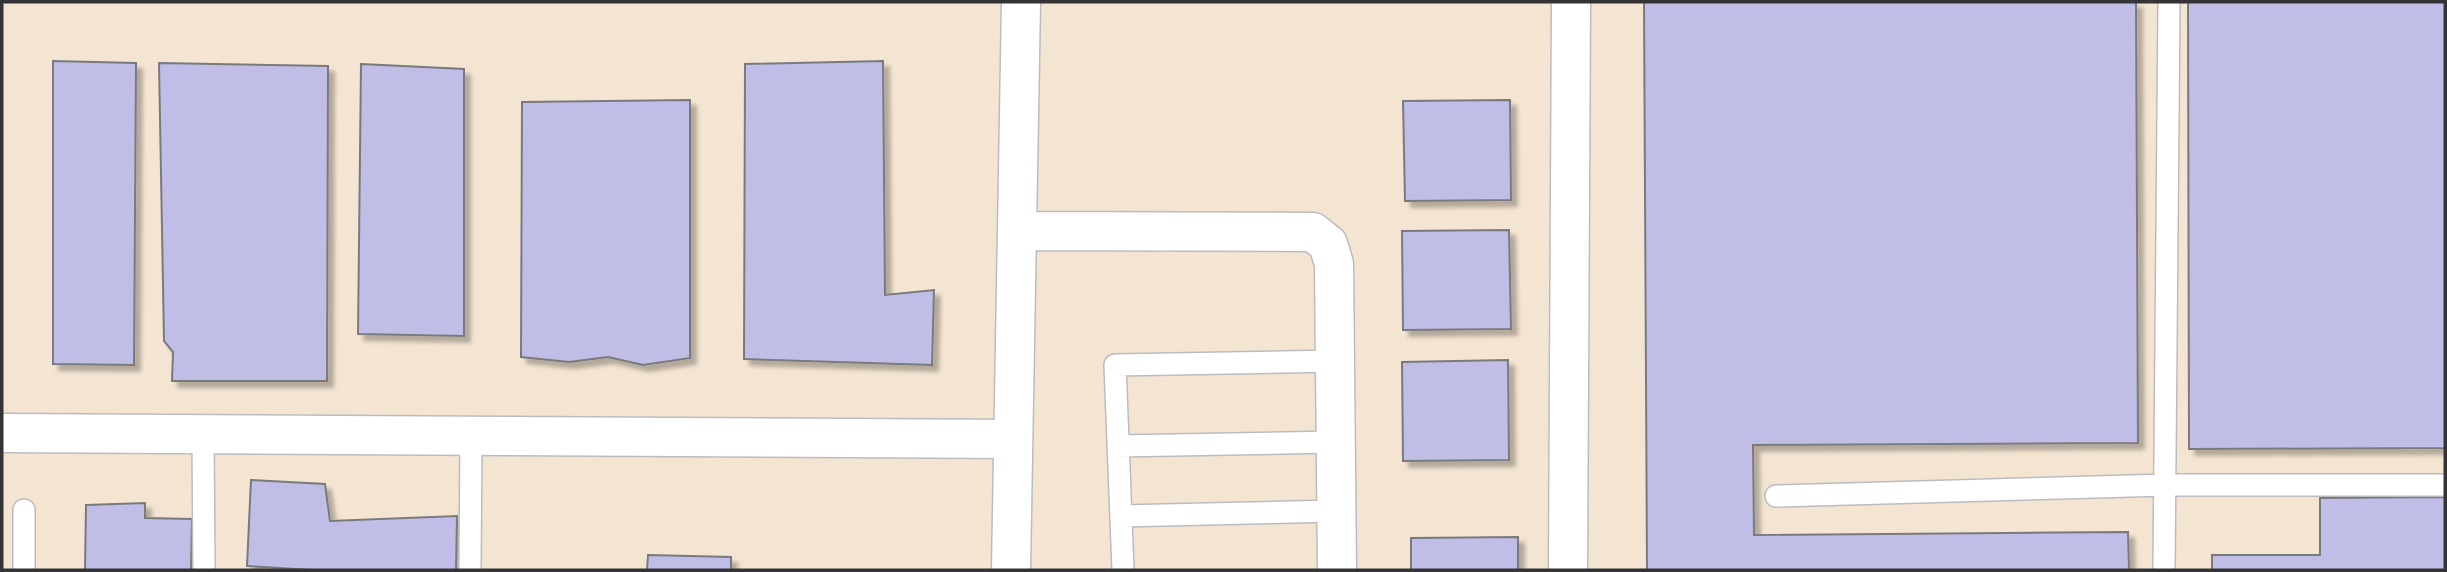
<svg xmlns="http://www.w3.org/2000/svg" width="2447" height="572" font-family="'Noto Sans',sans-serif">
	<defs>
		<filter id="shadow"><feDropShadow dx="6" dy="6" stdDeviation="2" flood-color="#0004"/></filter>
	</defs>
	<rect width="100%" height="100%" fill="#f1f1f5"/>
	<path fill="#f4e5d2" d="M 2,2 L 2445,2 L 2445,570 L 2,570 Z"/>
	<path fill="#c0bde7" stroke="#7a7a7d" stroke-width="2" filter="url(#shadow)" d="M 1644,2 L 2136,2 L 2138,443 L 1753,445 L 1754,535 L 2128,532 L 2129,570 L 1647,570 Z
		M 2188,2 L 2445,2 L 2445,448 L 2189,449 Z
		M 53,61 L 136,63 L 134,365 L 53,364 Z
		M 883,61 L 885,295 L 934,290 L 932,365 L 744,359 L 745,64 Z
		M 159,63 L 328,66 L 327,381 L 172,381 L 173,352 L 164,341 Z
		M 361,64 L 464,69 L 464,336 L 358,334 Z
		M 690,100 L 690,358 L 643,365 L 608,357 L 569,362 L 521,357 L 522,102 Z
		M 1510,100 L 1511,200 L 1405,201 L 1403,101 Z
		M 1509,230 L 1511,329 L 1403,330 L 1402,231 Z
		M 1508,360 L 1509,460 L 1403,461 L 1402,362 Z
		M 251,480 L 325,484 L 330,521 L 457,516 L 456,570 L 312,570 L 247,566 Z
		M 2445,497 L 2445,570 L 2212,570 L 2212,555 L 2320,555 L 2320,498 Z
		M 145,503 L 145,518 L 192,519 L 191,570 L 85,570 L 86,505 Z
		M 1518,537 L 1518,570 L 1411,570 L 1411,538 Z
		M 648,555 L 731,557 L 731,570 L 647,570 Z"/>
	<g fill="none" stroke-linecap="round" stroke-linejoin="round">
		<defs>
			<path id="lane" d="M 203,435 L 204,570
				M 1118,446 L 1336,442
				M 1776,496 L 2166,485 L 2445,485
				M 1121,516 L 1337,511
				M 24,570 L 24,510
				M 470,570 L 471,436
				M 1123,570 L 1115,365 L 1335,361
				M 2164,570 L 2169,2"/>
			<path id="street" d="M 1017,231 L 1313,232 L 1328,244 L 1334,264 L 1337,570
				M 2,433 L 1013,439
				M 1011,570 L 1021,2
				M 1568,570 L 1571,2"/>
		</defs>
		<use href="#lane" stroke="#bcbcc0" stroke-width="24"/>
		<use href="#street" stroke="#bcbcc0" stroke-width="41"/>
		<use href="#lane" stroke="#fff" stroke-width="21"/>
		<use href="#street" stroke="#fff" stroke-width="38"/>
	</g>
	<rect width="2447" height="572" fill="none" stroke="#343436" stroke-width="7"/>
</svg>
